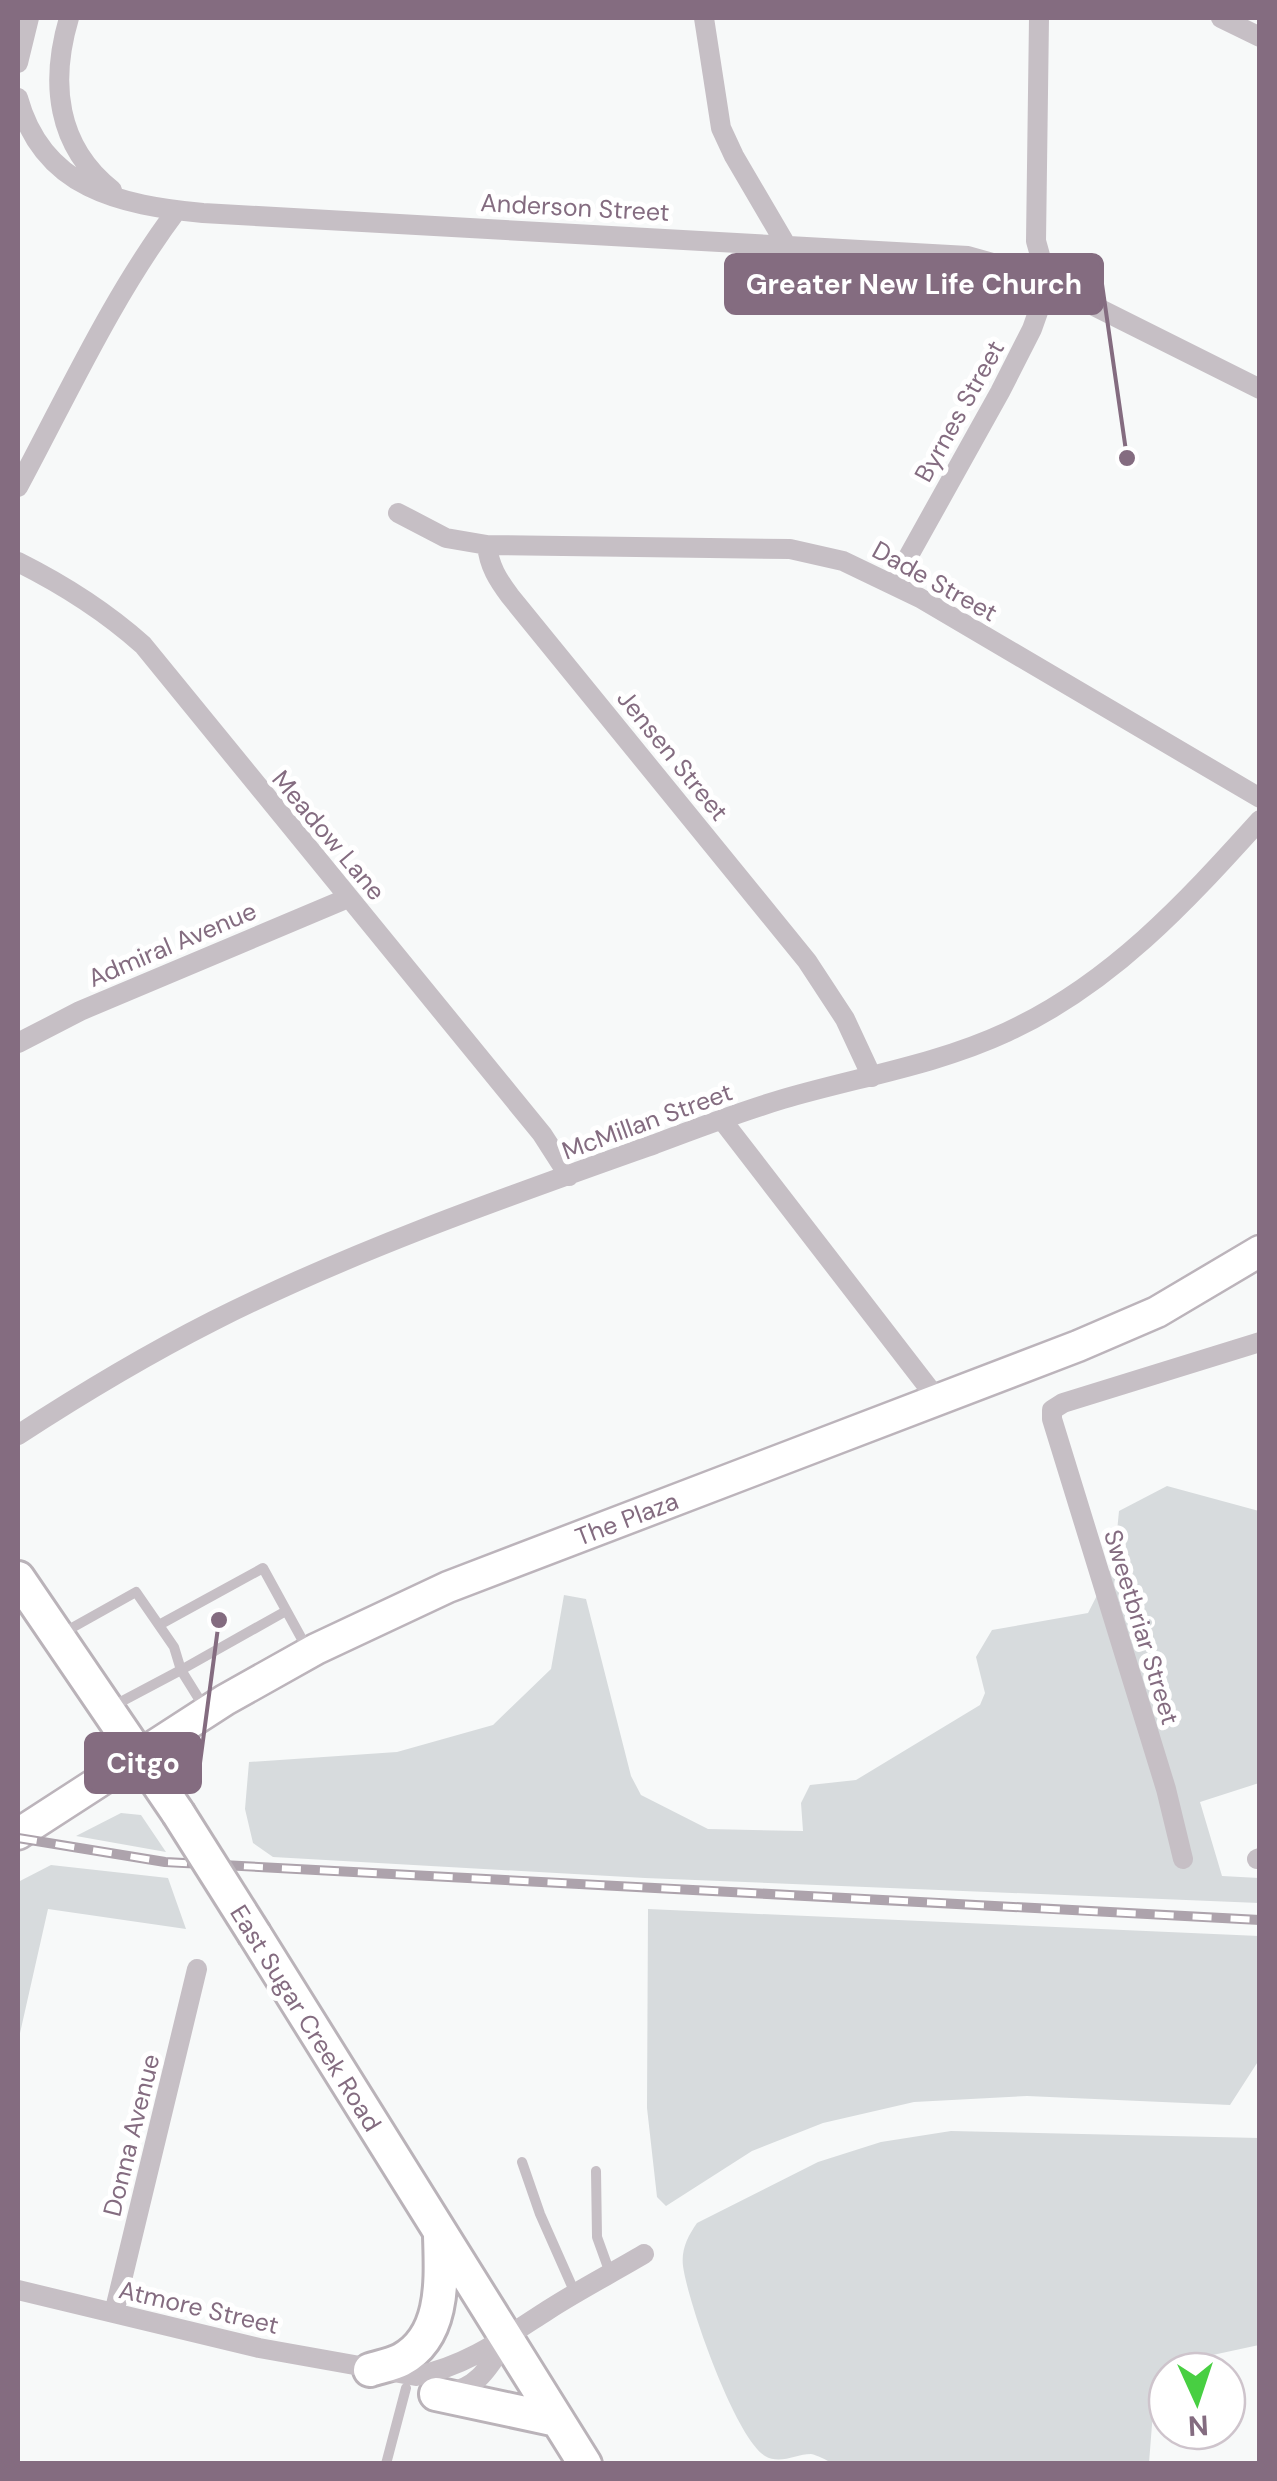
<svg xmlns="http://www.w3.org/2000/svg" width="1277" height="2481" font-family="'DM Sans',sans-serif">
	<rect width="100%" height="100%" fill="#f7f9f9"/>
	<path fill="#d7dbdd" d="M 1167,1486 L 1259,1511 L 1259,1783 L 1200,1802 L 1222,1876 L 1259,1878 L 1259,1903 L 645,1878 L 273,1857 L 253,1843 L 245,1809 L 249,1762 L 397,1752 L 493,1725 L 551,1669 L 564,1595 L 586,1599 L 631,1776 L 641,1795 L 708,1829 L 803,1831 L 801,1803 L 810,1785 L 856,1780 L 980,1705 L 985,1693 L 976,1657 L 992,1630 L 1088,1613 L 1114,1562 L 1119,1511 Z
		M 121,1813 L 141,1815 L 166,1852 L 76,1836 Z
		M 51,1865 L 168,1878 L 186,1929 L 48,1909 L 18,2042 L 18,1882 Z
		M 648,1909 L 1259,1936 L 1259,2060 L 1230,2105 L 1027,2096 L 914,2102 L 823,2123 L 752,2151 L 666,2206 L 657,2197 L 647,2108 Z
		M 951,2131 L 1259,2138 L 1259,2345 L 1208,2356 L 1188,2371 L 1167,2371 L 1167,2388 L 1154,2399 L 1149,2463 L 832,2463 C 826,2460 817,2455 811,2454 C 796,2454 780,2465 765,2456 C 735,2437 688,2303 683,2266 C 681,2249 688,2236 697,2223 L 818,2162 L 881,2142 Z"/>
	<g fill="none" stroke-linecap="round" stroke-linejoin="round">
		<defs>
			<g id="secondary">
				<path id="s1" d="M 18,1834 L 225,1700 L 316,1649 L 448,1587 L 1078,1346 L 1157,1312 L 1260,1251"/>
			</g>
			<path id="primary" d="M 18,1578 L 178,1813
				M 255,1935 L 585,2464
				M 370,2370 C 379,2367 391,2365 401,2360 C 446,2336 441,2277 440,2235
				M 436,2394 L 557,2420"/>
		</defs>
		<use href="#secondary" stroke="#bcb4bb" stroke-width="35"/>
		<use href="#primary" stroke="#bab3b9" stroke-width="38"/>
		<path stroke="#c6bfc5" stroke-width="10" d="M 159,1625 L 263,1568 L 309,1652
			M 61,1634 L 136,1592 L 174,1647 L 181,1670 L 113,1706
			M 204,1707 L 181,1670 L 286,1611
			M 522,2162 L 540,2214 L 575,2293
			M 596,2171 L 597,2237 L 610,2273
			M 386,2464 L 406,2388"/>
		<path stroke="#c6bfc5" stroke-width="20" d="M 69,18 C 50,82 56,146 112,190
			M 704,18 L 721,128 L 734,156 L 785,243
			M 1221,18 L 1260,37
			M 18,63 L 29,18
			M 18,98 C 43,189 120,205 203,213 L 968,256 L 1028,273 L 1260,389
			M 18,487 C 68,394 113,295 177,210
			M 398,513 L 446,538 L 487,545 L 790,549 L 843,561 L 920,598 L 1260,798
			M 487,545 C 489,566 498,580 510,596 L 807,961 L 845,1019 L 872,1077
			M 18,562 C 64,585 105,611 143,645 L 542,1134 L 569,1176
			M 893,584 L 1000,392 L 1032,329 L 1048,284 L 1036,241 L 1039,18
			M 18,1043 L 80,1011 L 348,898
			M 722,1120 L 938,1400
			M 18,1435 C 81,1394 146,1355 213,1321 C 354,1250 506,1197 655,1144 C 697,1128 740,1112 783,1099 C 858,1077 936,1065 1007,1032 C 1111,984 1185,903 1260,820
			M 1183,1859 L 1166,1789 L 1052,1419 L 1052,1410 L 1063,1403 L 1260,1342
			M 1257,1859 L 1260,1858
			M 18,2290 L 259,2348 L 416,2376 C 467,2366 506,2337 548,2310 C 579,2290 612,2273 644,2254
			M 114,2313 L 197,1969
			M 447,2393 C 478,2388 489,2367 505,2342"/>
		<use href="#secondary" stroke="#fff" stroke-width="30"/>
		<use href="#primary" stroke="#fff" stroke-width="32"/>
		<defs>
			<path id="rail" d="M 18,1838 L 165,1862 L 1260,1920"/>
		</defs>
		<use href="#rail" stroke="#ada3ac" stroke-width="10"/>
		<use href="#rail" stroke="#fff" stroke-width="6" stroke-dasharray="19" stroke-linecap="butt"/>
		<defs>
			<path id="primary-bridge" d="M 178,1813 L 255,1935"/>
		</defs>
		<use href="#primary-bridge" stroke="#bab3b9" stroke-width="38" stroke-linecap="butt"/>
		<use href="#primary-bridge" stroke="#fff" stroke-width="32"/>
	</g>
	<g text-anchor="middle" stroke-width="10" stroke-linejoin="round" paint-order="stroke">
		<g font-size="25" fill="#846c80" stroke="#fff">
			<text transform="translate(575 207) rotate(3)" y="9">Anderson Street</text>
			<text transform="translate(959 411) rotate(-61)" y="9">Byrnes Street</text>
			<text transform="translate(935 581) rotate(29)" y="9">Dade Street</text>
			<text transform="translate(673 755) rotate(51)" y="9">Jensen Street</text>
			<text transform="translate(329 835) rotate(50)" y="9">Meadow Lane</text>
			<text transform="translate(172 944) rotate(-23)" y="9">Admiral Avenue</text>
			<text transform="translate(647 1121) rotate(-20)" y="9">McMillan Street</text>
			<text dy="9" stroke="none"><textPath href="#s1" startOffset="688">The Plaza</textPath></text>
			<text transform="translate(1142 1627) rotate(73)" y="9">Sweetbriar Street</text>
			<text transform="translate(306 2018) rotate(58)" y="9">East Sugar Creek Road</text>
			<text transform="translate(131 2135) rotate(-76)" y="9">Donna Avenue</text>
			<text transform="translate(199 2307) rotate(13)" y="9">Atmore Street</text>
		</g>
	</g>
	<path fill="none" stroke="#846c80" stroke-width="4" d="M1127 458L1102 284M219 1620L200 1763"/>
	<g fill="#846c80" stroke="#fff" stroke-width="4">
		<circle cx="1127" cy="458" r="10"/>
		<circle cx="219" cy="1620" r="10"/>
	</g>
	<g fill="#846c80" stroke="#846c80" stroke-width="4">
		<rect x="726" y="255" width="376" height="58" rx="10"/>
		<rect x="86" y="1734" width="114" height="58" rx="10"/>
	</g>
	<g font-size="28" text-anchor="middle" font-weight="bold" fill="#fff">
		<text x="914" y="294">Greater New Life Church</text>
		<text x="143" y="1773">Citgo</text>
	</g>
	<rect width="1277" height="2481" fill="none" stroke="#846c80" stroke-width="40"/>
	<g transform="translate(1197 2401) rotate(177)"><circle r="48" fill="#ffffff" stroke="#cec4cc" stroke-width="2.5"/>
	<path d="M0-8L18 38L0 25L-18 38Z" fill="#48cf42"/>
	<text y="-15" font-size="28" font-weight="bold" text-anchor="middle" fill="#846c80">N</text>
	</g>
</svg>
